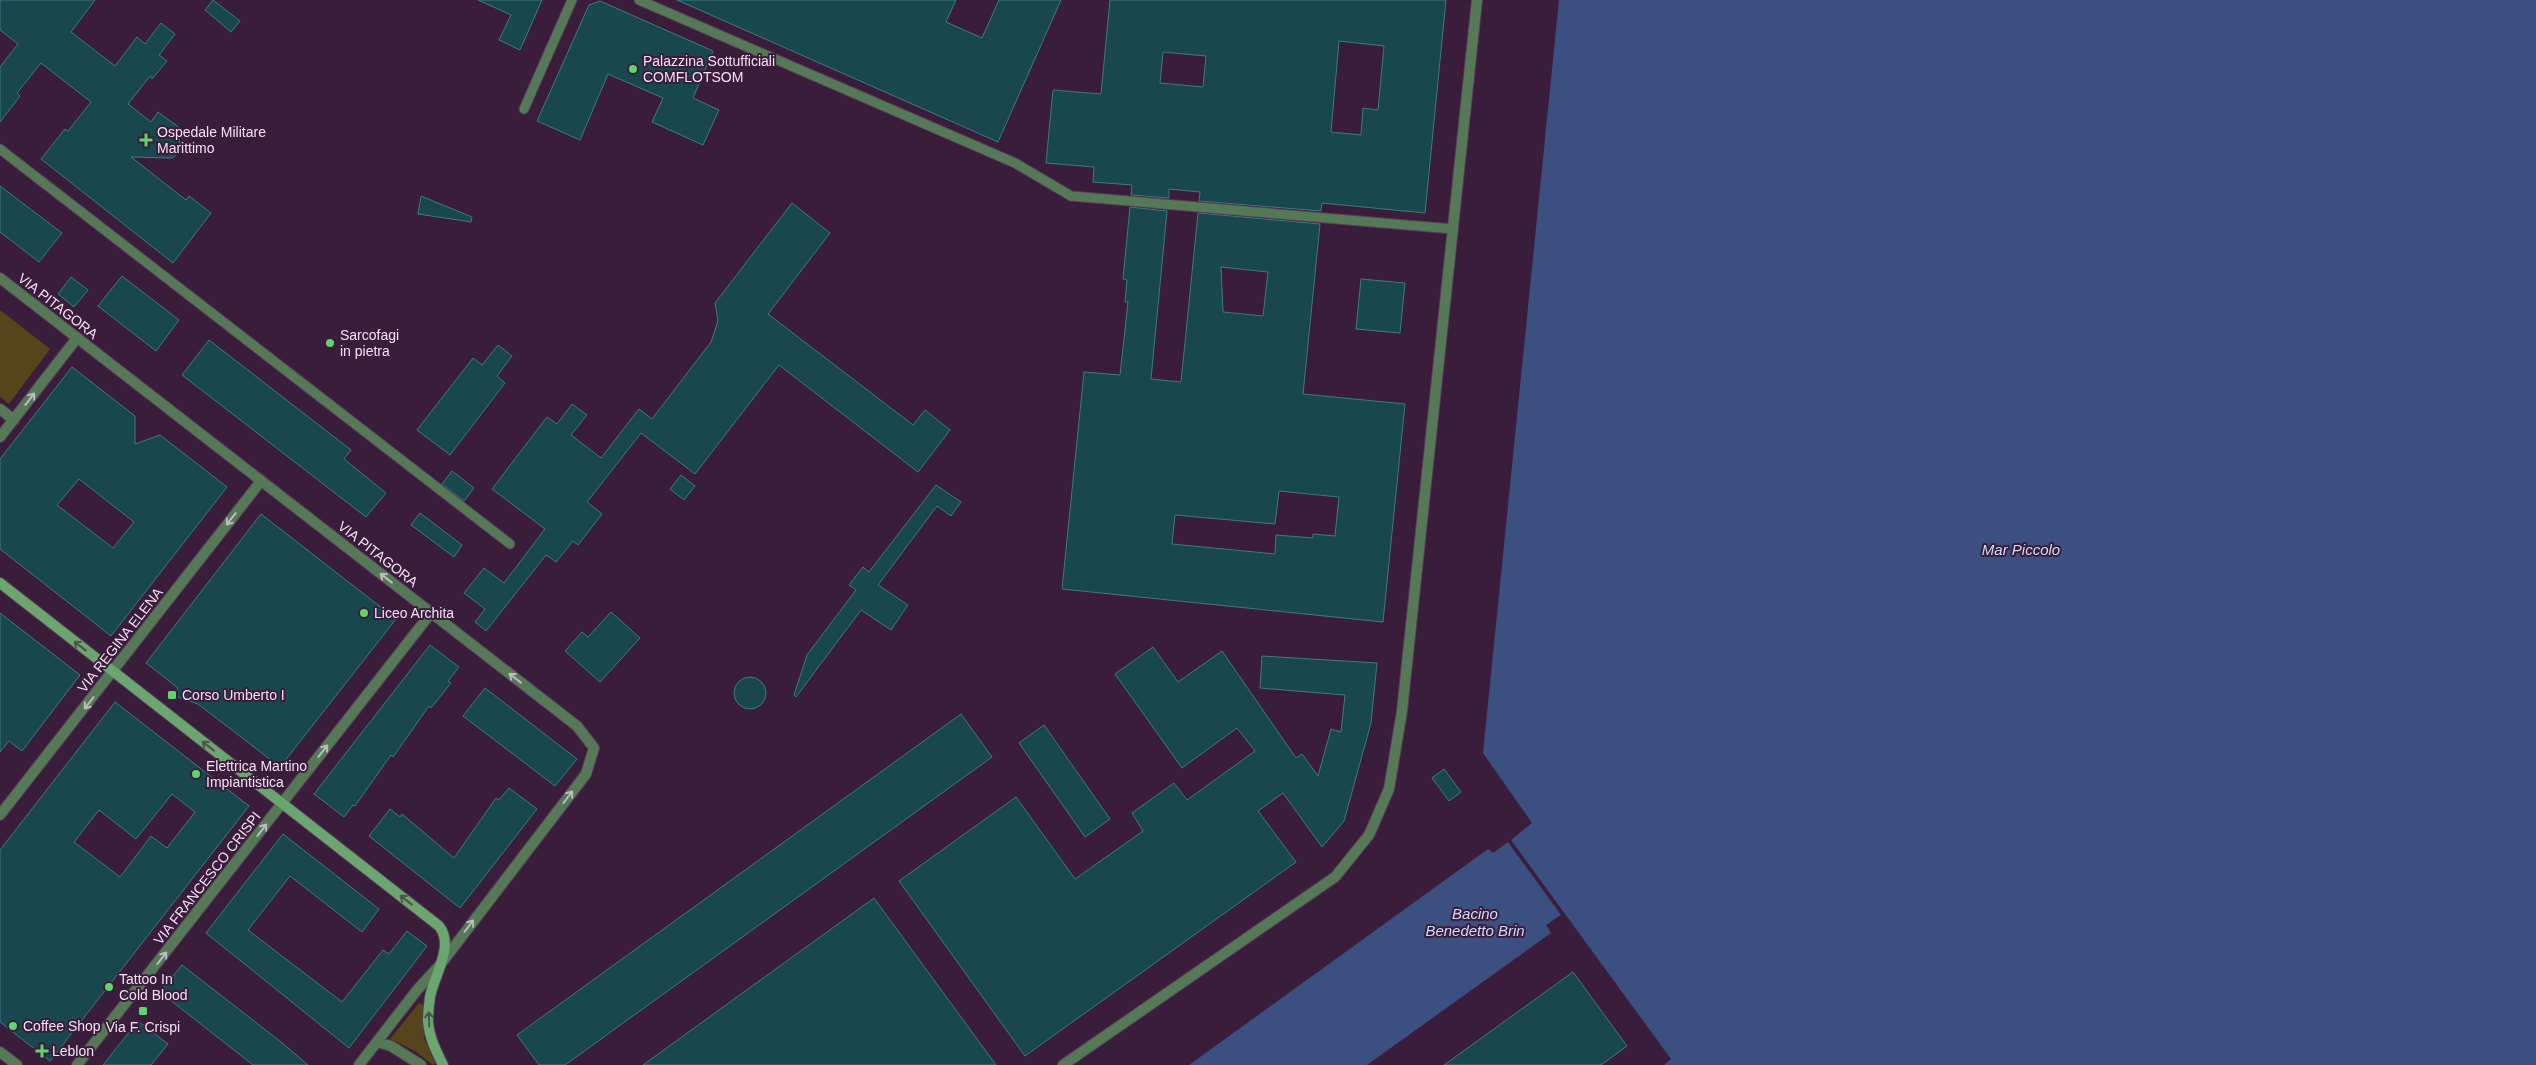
<svg xmlns="http://www.w3.org/2000/svg" width="2536" height="1065" font-family="Arial,sans-serif">
	<rect width="100%" height="100%" fill="#3a1d3b"/>
	<path fill="#56441b" d="M 0,310 L 50,349 L 9,404 L 0,397 Z
		M 419,1003 L 423,1005 L 424,1038 L 435,1063 L 433,1065 L 415,1051 L 390,1039 Z"/>
	<path fill="#3b4f80" d="M 1559,0 L 2536,0 L 2536,1065 L 1664,1065 L 1671,1059 L 1511,840 L 1532,823 L 1483,753 Z
		M 1508,842 L 1561,915 L 1546,925 L 1551,933 L 1367,1065 L 1189,1065 L 1488,849 L 1493,853 Z"/>
	<path fill="#18474d" stroke="#3d7b83" fill-rule="evenodd" d="M 0,0 L 95,0 L 71,32 L 115,66 L 137,37 L 145,44 L 161,23 L 175,34 L 159,55 L 167,61 L 152,79 L 150,76 L 128,104 L 151,122 L 158,112 L 184,131 L 179,137 L 180,150 L 173,158 L 131,157 L 186,200 L 189,196 L 211,213 L 173,263 L 41,159 L 65,129 L 68,131 L 91,102 L 41,63 L 17,93 L 20,96 L 0,122 L 0,67 L 18,44 L 0,30 Z
		M 213,0 L 240,21 L 231,32 L 205,10 Z
		M 478,0 L 542,0 L 520,50 L 499,40 L 511,15 Z
		M 677,0 L 956,0 L 946,22 L 982,38 L 999,0 L 1061,0 L 998,142 Z
		M 1110,0 L 1446,0 L 1425,213 L 1322,203 L 1321,211 L 1199,201 L 1200,192 L 1169,189 L 1169,198 L 1131,195 L 1132,185 L 1093,182 L 1094,167 L 1046,163 L 1053,90 L 1101,94 ZM 1339,41 L 1384,46 L 1378,110 L 1363,108 L 1361,135 L 1331,132 ZM 1163,52 L 1206,56 L 1203,87 L 1160,83 Z
		M 600,1 L 713,51 L 693,98 L 719,110 L 703,145 L 652,122 L 663,98 L 608,74 L 580,140 L 537,121 L 589,5 Z
		M 0,186 L 62,233 L 39,262 L 0,232 Z
		M 421,196 L 472,217 L 471,222 L 418,214 Z
		M 792,203 L 830,233 L 768,314 L 913,425 L 925,410 L 950,430 L 918,472 L 779,365 L 695,474 L 641,433 L 587,502 L 602,514 L 578,545 L 573,541 L 556,562 L 546,555 L 486,631 L 475,622 L 485,609 L 464,593 L 484,568 L 504,583 L 545,529 L 492,489 L 547,417 L 557,424 L 572,404 L 587,415 L 571,435 L 601,458 L 639,409 L 652,419 L 711,342 L 718,321 L 715,303 Z
		M 1130,207 L 1167,211 L 1151,379 L 1181,382 L 1198,213 L 1320,224 L 1303,394 L 1405,404 L 1383,622 L 1062,589 L 1084,372 L 1120,375 L 1128,302 L 1125,302 L 1127,280 L 1123,279 ZM 1221,267 L 1268,272 L 1263,316 L 1223,312 ZM 1279,491 L 1339,497 L 1335,536 L 1313,534 L 1313,538 L 1276,535 L 1275,554 L 1172,544 L 1175,515 L 1275,524 Z
		M 122,276 L 179,320 L 156,351 L 98,306 Z
		M 71,277 L 88,290 L 74,307 L 58,294 Z
		M 1361,279 L 1405,283 L 1400,333 L 1356,329 Z
		M 209,340 L 351,450 L 344,459 L 386,493 L 366,517 L 182,375 Z
		M 498,345 L 512,356 L 497,376 L 505,383 L 450,455 L 417,430 L 473,358 L 482,365 Z
		M 72,367 L 135,416 L 135,444 L 160,435 L 227,487 L 111,636 L 0,549 L 0,459 ZM 79,479 L 134,522 L 113,548 L 57,505 Z
		M 452,471 L 474,488 L 464,501 L 442,484 Z
		M 681,475 L 695,486 L 684,500 L 670,489 Z
		M 936,485 L 961,502 L 951,516 L 937,506 L 878,585 L 908,605 L 891,630 L 861,610 L 796,697 L 794,695 L 807,655 L 856,590 L 849,585 L 863,567 L 869,572 Z
		M 420,513 L 462,545 L 454,557 L 411,525 Z
		M 261,514 L 396,619 L 280,767 L 198,704 L 172,695 L 178,688 L 146,663 Z
		M 611,612 L 640,638 L 600,682 L 565,651 L 582,632 L 588,637 Z
		M 0,613 L 80,675 L 22,751 L 9,741 L 0,752 Z
		M 430,645 L 459,667 L 448,681 L 451,683 L 431,708 L 429,706 L 393,757 L 391,755 L 355,806 L 353,805 L 344,817 L 314,794 Z
		M 1153,647 L 1178,682 L 1222,651 L 1296,758 L 1302,754 L 1318,776 L 1331,729 L 1341,732 L 1345,695 L 1260,688 L 1262,656 L 1377,663 L 1371,723 L 1344,821 L 1322,847 L 1283,793 L 1258,811 L 1296,862 L 1025,1056 L 899,881 L 1016,797 L 1075,879 L 1143,831 L 1132,813 L 1174,783 L 1187,800 L 1255,751 L 1237,728 L 1182,768 L 1115,674 Z
		M734 693a16 16 0 1 1 32 0a16 16 0 1 1-32 0Z
		M 485,688 L 577,759 L 555,786 L 463,716 Z
		M 115,702 L 249,806 L 50,1061 L 0,1022 L 0,850 ZM 172,794 L 195,812 L 167,848 L 151,836 L 120,877 L 74,842 L 99,810 L 136,839 Z
		M 961,714 L 992,757 L 565,1065 L 539,1065 L 517,1035 Z
		M 1044,725 L 1110,819 L 1085,837 L 1019,743 Z
		M 1444,769 L 1461,792 L 1449,801 L 1432,778 Z
		M 509,788 L 537,809 L 460,908 L 369,836 L 390,809 L 400,817 L 402,814 L 454,858 L 496,798 L 499,800 Z
		M 283,834 L 379,909 L 362,932 L 290,876 L 248,930 L 342,1002 L 383,950 L 389,954 L 407,931 L 427,946 L 349,1048 L 206,933 Z
		M 874,898 L 996,1065 L 643,1065 L 737,997 Z
		M 182,965 L 281,1042 L 308,1065 L 253,1065 L 160,992 Z
		M 1573,972 L 1627,1046 L 1601,1065 L 1444,1065 Z
		M 138,1021 L 168,1044 L 151,1065 L 103,1065 Z"/>
	<g fill="none" stroke-linecap="round" stroke-linejoin="round">
		<defs>
			<path id="lane" d="M 639,0 L 1015,163 L 1071,196 L 1453,229
				M 524,109 L 572,0
				M 0,149 L 510,544"/>
			<path id="street" d="M 0,278 L 577,726 L 594,748 L 586,774 L 440,965 L 417,990 L 359,1065
				M 0,409 L 14,420
				M 0,437 L 77,338
				M 0,815 L 261,481
				M 377,1042 L 391,1046 L 421,1065
				M 0,1052 L 17,1065
				M 77,1065 L 431,613
				M 1063,1065 L 1335,877 L 1369,835 L 1389,789 L 1402,711 L 1477,0"/>
			<path id="secondary" d="M 0,583 L 439,926 C 455,946 434,975 430,997 C 429,1004 428,1013 428,1021 C 429,1037 436,1051 443,1065"/>
		</defs>
		<use href="#lane" stroke="#583c58" stroke-width="11"/>
		<use href="#street" stroke="#583c58" stroke-width="12"/>
		<use href="#secondary" stroke="#583c58" stroke-width="12"/>
		<use href="#lane" stroke="#557857" stroke-width="9"/>
		<use href="#street" stroke="#557857" stroke-width="10"/>
		<use href="#secondary" stroke="#6ba56f" stroke-width="10"/>
	</g>
	<defs><path id="oneway-shaft" d="M-6 0H5M1.5-3L5.5 0L1.5 3" fill="none" stroke-width="1.6" stroke-linecap="round" stroke-linejoin="round" transform="scale(1.25)"/></defs>
	<g stroke="#bcbcbc">
		<use href="#oneway-shaft" transform="translate(30 399) rotate(-52)"/>
		<use href="#oneway-shaft" transform="translate(231 519) rotate(128)"/>
		<use href="#oneway-shaft" transform="translate(386 578) rotate(-142)"/>
		<use href="#oneway-shaft" transform="translate(515 678) rotate(-142)"/>
		<use href="#oneway-shaft" transform="translate(89 703) rotate(128)"/>
		<use href="#oneway-shaft" transform="translate(323 751) rotate(-52)"/>
		<use href="#oneway-shaft" transform="translate(568 797) rotate(-53)"/>
		<use href="#oneway-shaft" transform="translate(262 830) rotate(-52)"/>
		<use href="#oneway-shaft" transform="translate(469 926) rotate(-53)"/>
		<use href="#oneway-shaft" transform="translate(162 958) rotate(-52)"/>
	</g>
	<g stroke="#4e5350">
		<use href="#oneway-shaft" transform="translate(80 646) rotate(-142)"/>
		<use href="#oneway-shaft" transform="translate(208 746) rotate(-142)"/>
		<use href="#oneway-shaft" transform="translate(406 900) rotate(-142)"/>
		<use href="#oneway-shaft" transform="translate(429 1019) rotate(-92)"/>
	</g>
	<g fill="#5ed56c" stroke="#3a1d3b" stroke-width="2">
		<circle cx="633" cy="69" r="5"/>
		<path d="M143.5 132.5h5v5h5v5h-5v5h-5v-5h-5v-5h5z"/>
		<circle cx="330" cy="343" r="5"/>
		<circle cx="364" cy="613" r="5"/>
		<rect x="167" y="690" width="10" height="10" rx="2.5"/>
		<circle cx="196" cy="774" r="5"/>
		<circle cx="109" cy="987" r="5"/>
		<rect x="138" y="1006" width="10" height="10" rx="2.5"/>
		<circle cx="13" cy="1026" r="5"/>
		<path d="M39.5 1043.5h5v5h5v5h-5v5h-5v-5h-5v-5h5z"/>
	</g>
	<g text-anchor="middle" stroke-width="4" stroke-linejoin="round" paint-order="stroke">
		<g font-size="14" fill="#f3e0f3" stroke="#3a1d3b" text-anchor="start">
			<text x="643" y="66">Palazzina Sottufficiali<tspan x="643" dy="16">COMFLOTSOM</tspan></text>
			<text x="157" y="137">Ospedale Militare<tspan x="157" dy="16">Marittimo</tspan></text>
			<text x="340" y="340">Sarcofagi<tspan x="340" dy="16">in pietra</tspan></text>
			<text x="374" y="618">Liceo Archita</text>
			<text x="182" y="700">Corso Umberto I</text>
			<text x="206" y="771">Elettrica Martino<tspan x="206" dy="16">Impiantistica</tspan></text>
			<text x="119" y="984">Tattoo In<tspan x="119" dy="16">Cold Blood</tspan></text>
			<text x="23" y="1031">Coffee Shop</text>
			<text x="143" y="1032" text-anchor="middle">Via F. Crispi</text>
			<text x="52" y="1056">Leblon</text>
		</g>
		<g font-size="14" fill="#f3e0f3" stroke="#3a1d3b">
			<text transform="translate(58 306) rotate(38)" y="5">VIA PITAGORA</text>
			<text transform="translate(378 554) rotate(38)" y="5">VIA PITAGORA</text>
			<text transform="translate(120 640) rotate(-52)" y="5">VIA REGINA ELENA</text>
			<text transform="translate(207 878) rotate(-52)" y="5">VIA FRANCESCO CRISPI</text>
		</g>
		<g font-size="15" font-style="italic" fill="#cedcfb" stroke="#3a1d3b">
			<text x="2021" y="555">Mar Piccolo</text>
			<text x="1475" y="919">Bacino<tspan x="1475" dy="17">Benedetto Brin</tspan></text>
		</g>
	</g>
</svg>
